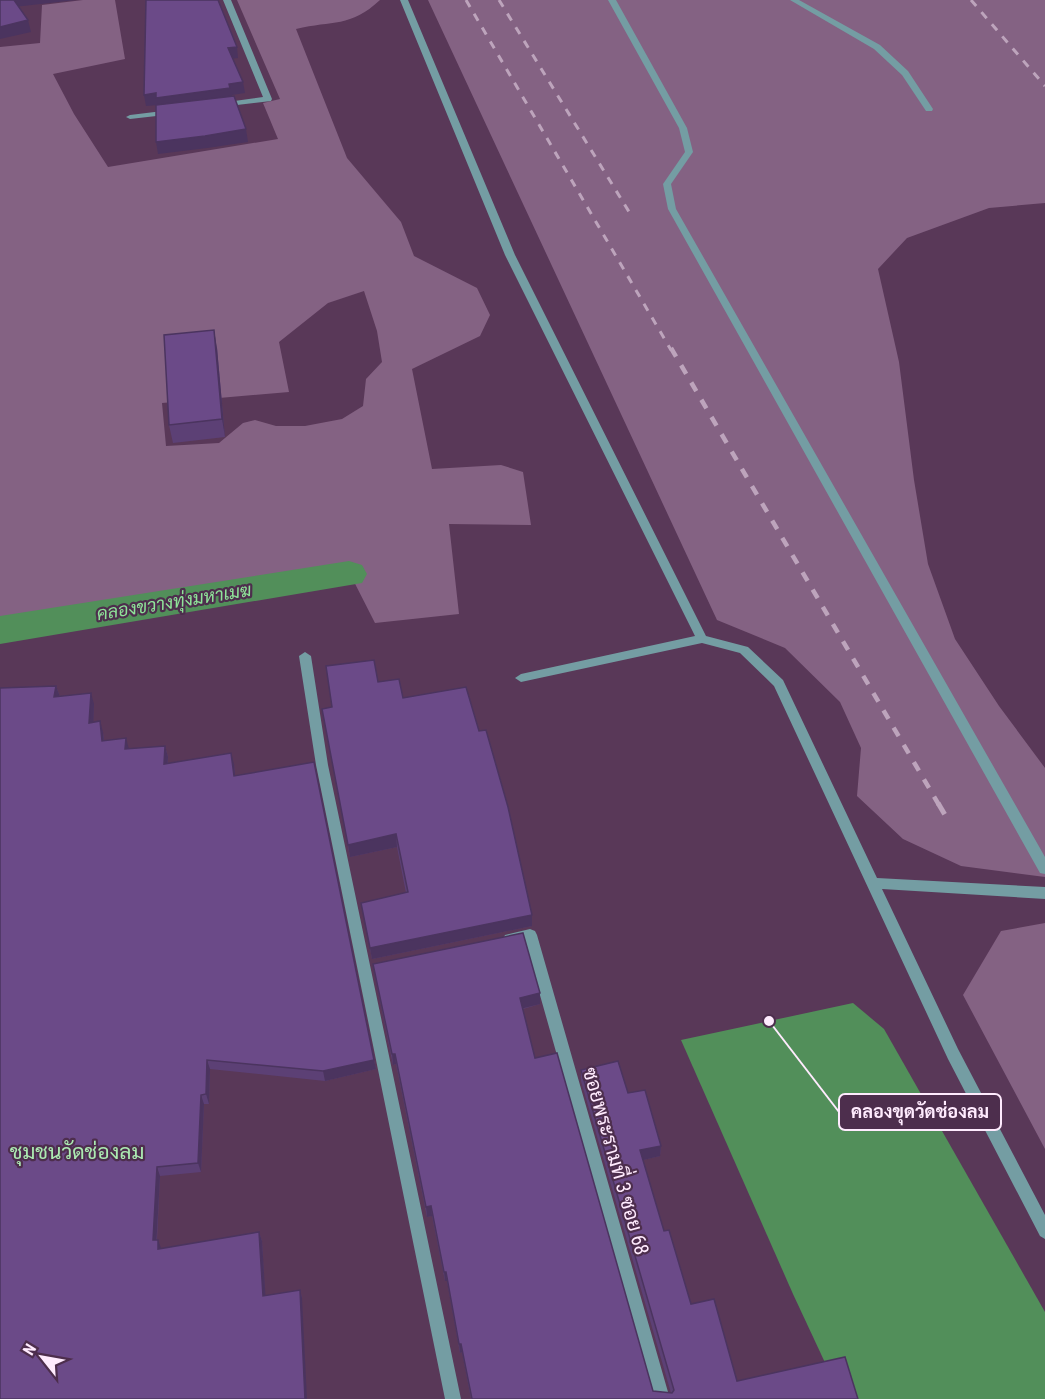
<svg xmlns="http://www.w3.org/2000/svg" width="1045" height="1399" font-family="'Roboto Condensed',Sarabun,sans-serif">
	<rect width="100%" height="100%" fill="#593858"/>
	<path fill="#846283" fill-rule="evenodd" d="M 83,0 L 115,0 L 125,59 L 53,74 L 74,114 L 108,167 L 278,139 L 263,103 L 280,99 L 237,0 L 380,0 C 350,28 333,20 296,29 L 347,158 L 401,222 L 414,256 L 477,288 L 490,315 L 480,336 L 412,369 L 432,469 L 501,465 L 523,472 L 531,525 L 449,524 L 459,614 L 375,623 L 346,566 L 0,623 L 0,47 L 40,43 L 42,5 ZM 364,291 L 377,331 L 382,362 L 366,379 L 363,406 L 342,419 L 305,426 L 276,426 L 255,420 L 243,423 L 219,443 L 166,446 L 162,403 L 289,392 L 279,342 L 328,303 Z
		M 428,0 L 1045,0 L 1045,203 L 989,208 L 907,238 L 878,269 L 899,362 L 914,480 L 928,564 L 955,639 L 999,706 L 1045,768 L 1045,877 L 961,866 L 903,839 L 857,796 L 861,748 L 840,702 L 785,648 L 717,620 Z
		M 1045,923 L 1045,1149 L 963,995 L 1001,931 Z"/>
	<path fill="#528f5a" d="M 853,1003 L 884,1029 L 1045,1312 L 1045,1399 L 842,1399 L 793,1294 L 681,1040 Z"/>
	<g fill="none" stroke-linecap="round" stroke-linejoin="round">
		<path fill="#528f5a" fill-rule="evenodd" d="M 349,561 L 362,565 L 367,574 L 362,583 L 0,644 L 0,616 Z"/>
		<path fill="#749da3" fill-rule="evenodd" d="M 400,0 L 408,0 L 515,255 L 706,636 L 748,647 L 783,680 L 877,878 L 1045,887 L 1045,899 L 882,889 L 958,1049 L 1045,1215 L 1045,1239 L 1040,1236 L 948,1059 L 774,686 L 740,653 L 702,643 L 521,682 L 515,678 L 521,674 L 695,636 L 505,255 Z
			M 608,0 L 616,0 L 687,128 L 693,152 L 671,184 L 676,209 L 1045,857 L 1045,874 L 1040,873 L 668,209 L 663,184 L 685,152 L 679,128 Z
			M 790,0 L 799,0 L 880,45 L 908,71 L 933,109 L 932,111 L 926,111 L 902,75 L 874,49 Z"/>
		<path fill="#749da3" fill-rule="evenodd" d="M 223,0 L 231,0 L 272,99 L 271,101 L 220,107 L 216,105 L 220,103 L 263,97 Z
			M 171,110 L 175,112 L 174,114 L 130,119 L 126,117 L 130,115 Z
			M 305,652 L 311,656 L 328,765 L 461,1399 L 445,1399 L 316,765 L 299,656 Z
			M 530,929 L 535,931 L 537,935 L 670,1399 L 654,1399 L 525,942 L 510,945 L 505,943 L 503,939 L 505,935 Z"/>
		<path stroke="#bda4bc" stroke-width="3" stroke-dasharray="8 8" stroke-linecap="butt" d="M 466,0 L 671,350
			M 499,0 L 631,215
			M 971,0 L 1045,86"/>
		<path stroke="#bda4bc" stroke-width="4.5" stroke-dasharray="10 10" stroke-linecap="butt" d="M 671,348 L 939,805"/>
		<path stroke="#bda4bc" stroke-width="5" stroke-dasharray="13 13" stroke-linecap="butt" d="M 938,803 L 951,825"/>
	</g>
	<path fill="#5c4075" d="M 217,348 L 225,437 L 173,443 L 169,425 Z
		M 378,682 L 403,698 L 532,926 L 372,959 L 361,903 L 406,893 L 397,847 L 350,857 L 322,709 L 332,707 Z
		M 56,686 L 60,697 L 94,704 L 93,722 L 103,732 L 104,741 L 129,749 L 165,746 L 168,757 L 168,763 L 234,764 L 235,776 L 374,1060 L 376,1069 L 325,1081 L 210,1069 L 209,1104 L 204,1104 L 201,1172 L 160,1176 L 157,1240 L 161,1249 L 259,1232 L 262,1241 L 265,1296 L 300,1290 L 302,1298 L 0,1399 Z
		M 373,964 L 540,1004 L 523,1009 L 535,1058 L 653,1391 L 671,1393 L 581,1081 L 581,1070 L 628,1093 L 661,1146 L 660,1156 L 643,1160 L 664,1231 L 691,1304 L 737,1381 L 858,1399 L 471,1399 L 462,1352 L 460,1353 L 447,1281 L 445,1281 L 432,1216 L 427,1217 L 396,1064 L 393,1065 L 375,976 Z"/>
	<path fill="#4b345f" d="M 12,0 L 76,0 L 14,7 Z
		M 28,20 L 31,32 L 0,39 L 0,27 Z
		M 237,47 L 238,58 L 230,59 L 228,48 Z
		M 243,82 L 245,93 L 232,95 L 232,99 L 146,106 L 144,95 Z
		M 246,129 L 248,142 L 207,148 L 158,154 L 156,142 Z
		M 214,330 L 217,348 L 225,437 L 222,419 Z
		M 56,686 L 60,697 L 54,697 Z
		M 91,693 L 94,704 L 93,733 L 89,723 Z
		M 100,721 L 103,732 L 105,752 L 102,741 Z
		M 126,738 L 129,749 L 125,749 Z
		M 165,746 L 168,757 L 167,774 L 164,764 Z
		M 231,753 L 234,764 L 236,787 L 234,776 Z
		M 396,834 L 397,847 L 350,857 L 348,845 Z
		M 532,915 L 532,926 L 372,959 L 370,948 Z
		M 540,993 L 540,1004 L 520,1009 L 520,998 Z
		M 392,1054 L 395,1054 L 396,1064 L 393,1065 Z
		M 207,1060 L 210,1069 L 209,1104 L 206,1094 Z
		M 374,1060 L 376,1069 L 325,1081 L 323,1071 Z
		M 201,1095 L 204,1104 L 201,1172 L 198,1163 Z
		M 661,1146 L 660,1156 L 639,1161 L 640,1150 Z
		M 157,1167 L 160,1176 L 156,1249 L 153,1240 Z
		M 431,1206 L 432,1216 L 427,1217 L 426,1207 Z
		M 259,1232 L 262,1241 L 266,1304 L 263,1296 Z
		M 158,1240 L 161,1248 L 158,1249 Z
		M 444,1272 L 446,1272 L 447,1281 L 445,1281 Z
		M 300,1290 L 302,1298 L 307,1399 L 305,1399 Z
		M 459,1344 L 461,1344 L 462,1352 L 460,1353 Z"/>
	<path fill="#6b4a88" stroke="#4b345f" stroke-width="1.5" d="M 0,0 L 14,0 L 28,20 L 0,27 Z
		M 146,0 L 218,0 L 237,47 L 228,48 L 243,82 L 229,84 L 230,88 L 156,98 L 156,93 L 144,95 Z
		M 234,96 L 246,129 L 205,136 L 156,142 L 156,105 Z
		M 214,330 L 222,419 L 169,425 L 164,335 Z
		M 374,660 L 378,682 L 399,679 L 403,698 L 466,687 L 479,731 L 486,730 L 508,807 L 532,915 L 370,948 L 361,903 L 408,892 L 396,834 L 348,845 L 322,709 L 332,707 L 326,666 Z
		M 56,686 L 54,697 L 91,693 L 89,723 L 100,721 L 102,741 L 126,738 L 125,749 L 165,746 L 164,764 L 231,753 L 234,776 L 314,762 L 374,1060 L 323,1071 L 207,1060 L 206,1094 L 201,1095 L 198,1163 L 157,1167 L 153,1240 L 158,1240 L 158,1249 L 259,1232 L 263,1296 L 300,1290 L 305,1399 L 0,1399 L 0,688 Z
		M 523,933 L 540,993 L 520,998 L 535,1058 L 557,1053 L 653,1391 L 672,1393 L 674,1390 L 581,1070 L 618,1061 L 628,1093 L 645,1090 L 661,1146 L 640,1150 L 664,1231 L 669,1230 L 691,1304 L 714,1299 L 737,1381 L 845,1357 L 858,1399 L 472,1399 L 461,1344 L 459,1344 L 446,1272 L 444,1272 L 431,1206 L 426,1207 L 395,1054 L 392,1054 L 373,964 Z"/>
	<g text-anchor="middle" stroke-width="4.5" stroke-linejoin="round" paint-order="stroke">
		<g font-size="18" font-style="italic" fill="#8fe499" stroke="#4d2e4d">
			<text transform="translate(174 602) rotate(-9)" y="6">คลองขวางทุ่งมหาเมฆ</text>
		</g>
		<g font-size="20" fill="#ffebfe" stroke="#4d2e4d">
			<text transform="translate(616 1161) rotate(74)" y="7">ซอยพระรามที่ 3 ซอย 68</text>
		</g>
		<g font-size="21" fill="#acebb2" stroke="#4d2e4d">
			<text x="77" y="1159">ชุมชนวัดช่องลม</text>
		</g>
	</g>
	<path fill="none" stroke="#ffebfe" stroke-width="2" d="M769 1021L839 1112"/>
	<circle fill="#ffebfe" stroke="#4d2e4d" stroke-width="2" cx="769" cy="1021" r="6"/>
	<rect fill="#4d2e4d" stroke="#ffebfe" stroke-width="2" x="839" y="1094" width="162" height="36" rx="6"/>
	<g font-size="18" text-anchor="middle" font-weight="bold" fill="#ffebfe">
		<text x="920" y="1118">คลองขุดวัดช่องลม</text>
	</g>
	<g transform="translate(42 1357) rotate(301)" stroke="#4d2e4d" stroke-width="4.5" paint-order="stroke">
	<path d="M0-4.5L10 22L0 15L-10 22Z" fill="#ffebfe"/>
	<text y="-9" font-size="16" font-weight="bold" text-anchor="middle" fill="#ffebfe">N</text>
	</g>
</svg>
